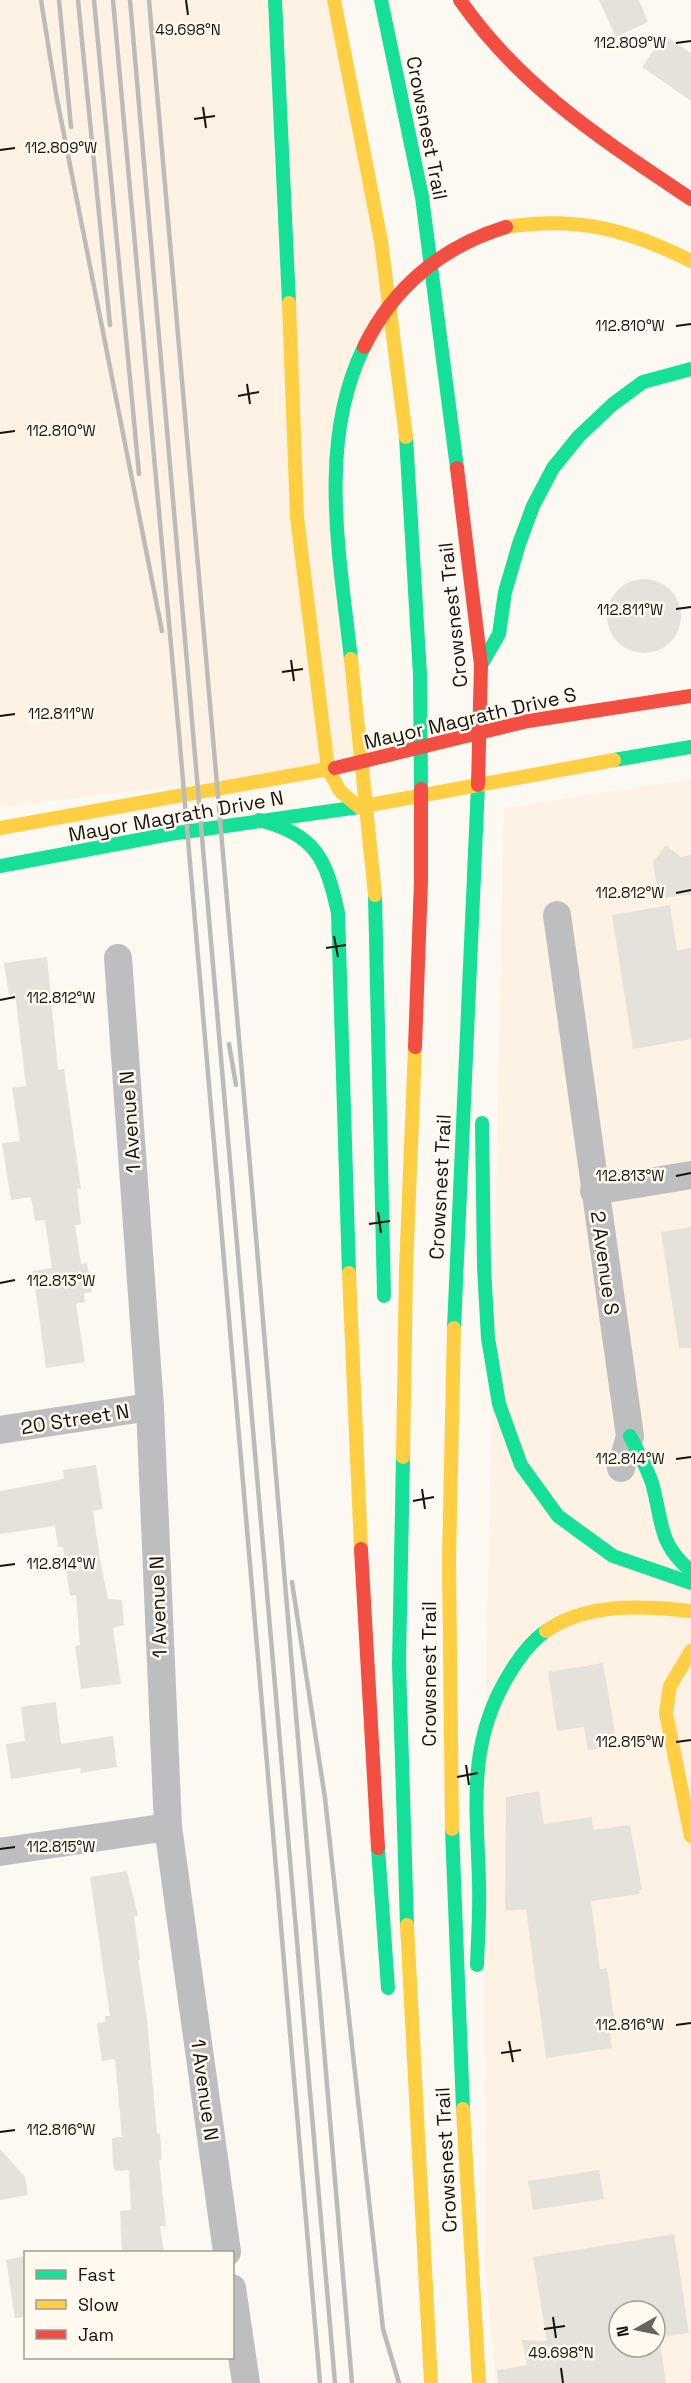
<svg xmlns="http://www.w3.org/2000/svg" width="691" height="2383" font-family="'Space Grotesk',sans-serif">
	<rect width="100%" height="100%" fill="#fcf8f2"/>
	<path fill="#fdf2e4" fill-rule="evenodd" d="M 0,0 L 328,0 L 392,317 L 339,434 L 362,763 L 0,807 Z
		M 691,779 L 691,2383 L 496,2383 L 485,2265 L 484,1782 L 504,808 ZM 619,2311 L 655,2311 L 655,2347 L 619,2347 Z"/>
	<path fill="#e5e1db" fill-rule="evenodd" d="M 599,0 L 639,0 L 648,22 L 616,37 Z
		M 664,35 L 691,53 L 691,101 L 642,67 Z
		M607 616a37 37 0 1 1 74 0a37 37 0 1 1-74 0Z
		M 666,845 L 681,857 L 691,855 L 691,894 L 659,899 L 653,862 Z
		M 670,905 L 677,950 L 691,948 L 691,1039 L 633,1049 L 612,915 Z
		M 47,957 L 58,1070 L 64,1069 L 81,1189 L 77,1189 L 81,1224 L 75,1225 L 81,1264 L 87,1263 L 92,1292 L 84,1293 L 85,1302 L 76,1304 L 85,1362 L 46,1368 L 33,1271 L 52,1268 L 45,1220 L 35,1221 L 31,1197 L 11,1200 L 2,1143 L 20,1141 L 12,1088 L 26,1086 L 15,993 L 9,994 L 4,963 Z
		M 691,1227 L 691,1348 L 679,1348 L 661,1232 Z
		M 96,1465 L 103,1509 L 93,1511 L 100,1559 L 108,1599 L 122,1600 L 124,1625 L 113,1628 L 121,1684 L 81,1689 L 75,1646 L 80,1645 L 76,1595 L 70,1596 L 63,1547 L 58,1547 L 55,1526 L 0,1534 L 0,1491 L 64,1479 L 63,1470 Z
		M 603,1663 L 617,1745 L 588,1750 L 584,1727 L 557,1731 L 548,1672 Z
		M 56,1702 L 61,1744 L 113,1736 L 117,1767 L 81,1773 L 80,1768 L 11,1779 L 6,1744 L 25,1741 L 21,1707 Z
		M 539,1791 L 544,1824 L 592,1817 L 593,1830 L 630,1825 L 642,1890 L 639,1890 L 640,1894 L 591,1901 L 600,1969 L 607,1968 L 614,2018 L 608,2019 L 612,2048 L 546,2058 L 526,1909 L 505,1911 L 506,1797 Z
		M 127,1871 L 138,1916 L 134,1916 L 140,1960 L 138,1960 L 147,2018 L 157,2134 L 160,2133 L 162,2160 L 159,2160 L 166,2226 L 160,2226 L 164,2253 L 122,2253 L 120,2211 L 131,2210 L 129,2170 L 115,2171 L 113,2164 L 112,2138 L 122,2137 L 115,2059 L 102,2061 L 97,2023 L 105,2022 L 105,2016 L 110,2016 L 90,1877 Z
		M 0,2149 L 25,2177 L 28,2195 L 0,2200 Z
		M 599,2170 L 604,2199 L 533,2210 L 528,2181 Z
		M 674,2234 L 689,2333 L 659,2337 L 666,2383 L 498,2383 L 497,2370 L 527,2365 L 522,2340 L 547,2341 L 533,2257 ZM 619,2311 L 655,2311 L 655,2347 L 619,2347 Z
		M 26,2256 L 26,2317 L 15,2318 L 6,2260 Z"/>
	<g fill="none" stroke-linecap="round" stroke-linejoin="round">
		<path stroke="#bdbebf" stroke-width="28" d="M 557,915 L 630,1436 L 621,1468
			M 118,958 L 150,1407 L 168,1827 L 227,2252
			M 594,1191 L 691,1175
			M 0,1430 L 150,1407
			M 0,1852 L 168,1827
			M 232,2288 L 246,2383"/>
		<path stroke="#16e098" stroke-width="14" d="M 275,0 L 289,303
			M 381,0 L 422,197 L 457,468
			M 406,437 L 420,675 L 421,789
			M 351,659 C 340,558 317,442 364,347
			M 481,665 L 499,634 L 505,592 L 519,544 L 533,506 L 553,468 L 579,436 L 613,404 L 643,382 L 691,369
			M 614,760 L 691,747
			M 259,820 C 316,835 326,858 338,913 L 349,1273
			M 0,866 L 170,834 L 359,807
			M 375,895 L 384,1296
			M 482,1123 L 484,1267 L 488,1338 L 499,1404 L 521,1465 L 558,1516 L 613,1556 L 691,1583
			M 454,1328 L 478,785
			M 630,1436 C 638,1452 647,1467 652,1483 C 663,1521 657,1543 691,1571
			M 403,1457 L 399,1664 L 407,1925
			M 452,1829 L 463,2109
			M 378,1848 L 388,1988
			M 477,1965 C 478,1937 480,1910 479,1882 C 477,1807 467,1744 508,1676 C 518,1659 530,1642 546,1631"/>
		<path stroke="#ffcf43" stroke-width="14" d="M 334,0 L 381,241 L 406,437
			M 506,227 C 576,216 628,229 691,261
			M 289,303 L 297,517 L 328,769 L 340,791 L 359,807
			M 351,659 L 375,895
			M 359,807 L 614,760
			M 0,828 L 328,769
			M 349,1273 L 361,1549
			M 403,1457 L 406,1270 L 415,1047
			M 546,1631 C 588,1602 643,1606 691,1611
			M 691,1651 L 670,1686 L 666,1713 L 691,1836
			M 452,1829 L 449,1559 L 454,1328
			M 407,1925 L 431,2383
			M 463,2109 L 479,2383"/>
		<path stroke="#f24e42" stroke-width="14" d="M 460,0 C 521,88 603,140 691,199
			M 364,347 C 393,287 443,246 506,227
			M 457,468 L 481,665 L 478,785
			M 335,768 L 528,721 L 691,696
			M 415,1047 L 421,881 L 421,789
			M 361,1549 L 378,1848"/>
		<path stroke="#bbbbb8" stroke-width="4.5" d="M 41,0 L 56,94 L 162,631
			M 59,0 L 71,127
			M 78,0 L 110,325
			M 94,0 L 139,474
			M 113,0 L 179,734 L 320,2383
			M 130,0 L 335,2383
			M 149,0 L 251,1177 L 352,2383
			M 229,1044 L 236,1085
			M 292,1582 L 325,1798 L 383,2329 L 399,2383"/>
	</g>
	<path fill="none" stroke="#17140f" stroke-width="2" d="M 186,0 L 188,15M 676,43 L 691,41M 203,107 L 206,128M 194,119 L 215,116M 0,150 L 15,148M 676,326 L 691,324M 247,384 L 250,404M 238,396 L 259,392M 0,433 L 15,431M 676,609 L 691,607M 291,660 L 294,681M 282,672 L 303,669M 0,716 L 15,714M 676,893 L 691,890M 334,936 L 338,957M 326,948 L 346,945M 0,1000 L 15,997M 676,1176 L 691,1173M 378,1212 L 381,1233M 369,1224 L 390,1221M 0,1283 L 15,1280M 676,1459 L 691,1457M 422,1489 L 425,1509M 413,1501 L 434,1497M 0,1566 L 15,1564M 676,1742 L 691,1740M 466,1765 L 469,1785M 457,1777 L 478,1773M 0,1849 L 15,1847M 676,2025 L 691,2023M 509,2041 L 513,2062M 501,2053 L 521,2050M 0,2132 L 15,2130M 553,2317 L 556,2338M 544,2329 L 565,2326M 561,2368 L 563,2383"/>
	<g text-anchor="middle" stroke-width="5" stroke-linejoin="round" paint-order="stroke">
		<g font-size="20" fill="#17140f" stroke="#fff9ef">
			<text transform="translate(427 128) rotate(79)" y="7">Crowsnest Trail</text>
			<text transform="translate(453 615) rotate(-96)" y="7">Crowsnest Trail</text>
			<text transform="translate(470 718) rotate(-13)" y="7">Mayor Magrath Drive S</text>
			<text transform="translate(176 816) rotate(-10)" y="7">Mayor Magrath Drive N</text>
			<text transform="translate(130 1122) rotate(-94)" y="7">1 Avenue N</text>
			<text transform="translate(440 1187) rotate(-87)" y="7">Crowsnest Trail</text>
			<text transform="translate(605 1263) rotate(82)" y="7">2 Avenue S</text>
			<text transform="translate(75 1419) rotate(-9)" y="7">20 Street N</text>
			<text transform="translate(158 1607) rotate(-92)" y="7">1 Avenue N</text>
			<text transform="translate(429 1674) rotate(-90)" y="7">Crowsnest Trail</text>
			<text transform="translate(205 2090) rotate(82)" y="7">1 Avenue N</text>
			<text transform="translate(446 2160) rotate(-93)" y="7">Crowsnest Trail</text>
		</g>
	</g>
	<g font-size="15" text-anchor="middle" fill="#17140f" stroke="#fff9ef" stroke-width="5" stroke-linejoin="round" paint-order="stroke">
		<text x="188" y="35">49.698°N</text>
		<text x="630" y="48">112.809°W</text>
		<text x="61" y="153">112.809°W</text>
		<text x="630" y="331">112.810°W</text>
		<text x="61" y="436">112.810°W</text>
		<text x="630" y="615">112.811°W</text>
		<text x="61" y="719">112.811°W</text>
		<text x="630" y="898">112.812°W</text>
		<text x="61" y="1003">112.812°W</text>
		<text x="630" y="1181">112.813°W</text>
		<text x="61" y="1286">112.813°W</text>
		<text x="630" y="1464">112.814°W</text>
		<text x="61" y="1569">112.814°W</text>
		<text x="630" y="1747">112.815°W</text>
		<text x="61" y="1852">112.815°W</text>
		<text x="630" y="2030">112.816°W</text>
		<text x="61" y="2135">112.816°W</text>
		<text x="561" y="2358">49.698°N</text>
	</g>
	<rect x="24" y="2251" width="210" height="108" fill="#fff9ef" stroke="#a29d95" stroke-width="1.5"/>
	<rect x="36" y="2270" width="30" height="9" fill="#16e098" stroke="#a29d95" stroke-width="1.5"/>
	<text x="78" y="2281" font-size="18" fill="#17140f">Fast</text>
	<rect x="36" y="2300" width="30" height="9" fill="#ffcf43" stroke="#a29d95" stroke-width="1.5"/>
	<text x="78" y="2311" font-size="18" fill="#17140f">Slow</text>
	<rect x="36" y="2330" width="30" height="9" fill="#f24e42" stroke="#a29d95" stroke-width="1.5"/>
	<text x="78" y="2341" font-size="18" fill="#17140f">Jam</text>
	<g transform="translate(637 2329) rotate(261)"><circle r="28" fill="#fff9ef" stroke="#a29d95" stroke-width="1.5"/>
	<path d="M0-4.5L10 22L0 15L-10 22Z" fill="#67645e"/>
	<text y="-9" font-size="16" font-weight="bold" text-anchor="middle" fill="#17140f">N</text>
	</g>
</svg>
